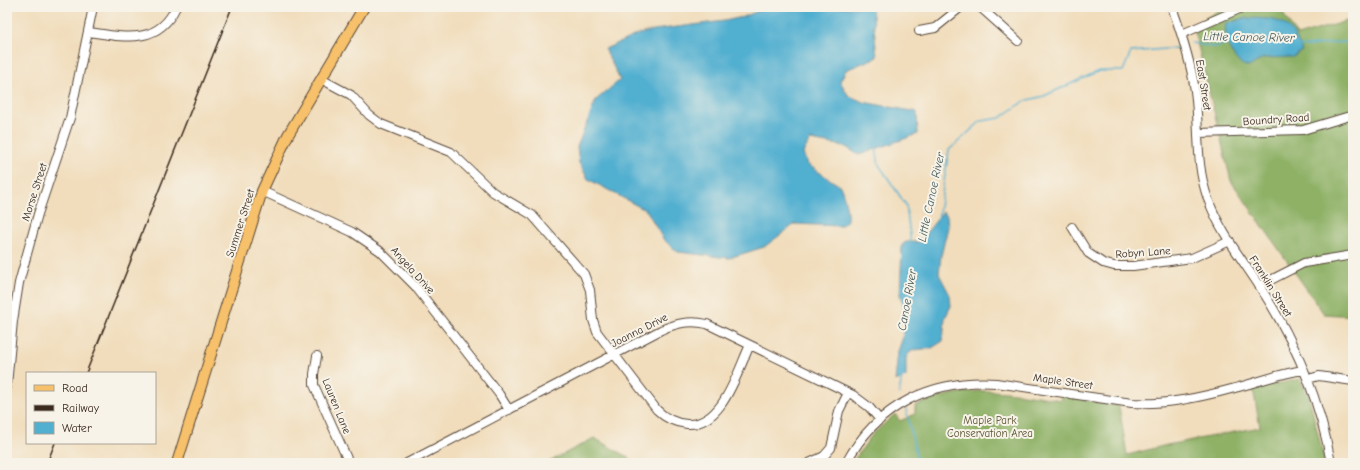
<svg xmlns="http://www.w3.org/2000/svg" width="1360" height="470" font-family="'Comic Neue',sans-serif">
	<rect width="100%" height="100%" fill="#f7f3e8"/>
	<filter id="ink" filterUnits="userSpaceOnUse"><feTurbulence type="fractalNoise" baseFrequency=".025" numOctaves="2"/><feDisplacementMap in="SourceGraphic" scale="8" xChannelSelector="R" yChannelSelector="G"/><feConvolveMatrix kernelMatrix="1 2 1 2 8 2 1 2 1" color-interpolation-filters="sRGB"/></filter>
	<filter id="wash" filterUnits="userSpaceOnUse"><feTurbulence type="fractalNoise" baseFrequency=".012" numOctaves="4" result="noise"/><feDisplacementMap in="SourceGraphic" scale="16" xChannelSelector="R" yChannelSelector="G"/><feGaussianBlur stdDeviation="0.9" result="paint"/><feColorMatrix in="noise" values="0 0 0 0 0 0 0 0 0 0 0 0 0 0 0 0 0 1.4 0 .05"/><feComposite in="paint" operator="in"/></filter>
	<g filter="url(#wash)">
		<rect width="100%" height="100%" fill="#f1ddbc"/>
		<path fill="#8eb166" stroke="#646e42" d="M 1218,7 L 1279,7 L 1297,36 L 1353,19 L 1353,316 L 1324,314 L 1231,181 L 1193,26 L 1219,10 Z
			M 1300,379 L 1309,397 L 1325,463 L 852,463 L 872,435 L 895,414 L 900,421 L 915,414 L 915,406 C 969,383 1005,391 1061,400 L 1062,396 L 1119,406 L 1127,455 L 1167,445 L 1260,427 L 1253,389 Z
			M 594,438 L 638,463 L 547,463 Z"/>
		<path fill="#51afd0" stroke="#466c77" d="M 768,7 L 872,7 L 877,57 L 846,70 L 840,81 L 848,95 L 863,102 L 917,112 L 918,134 L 859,155 L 844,146 L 810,140 L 803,153 L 807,164 L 840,186 C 843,191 849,214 847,219 C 847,222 843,224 840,226 L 795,224 L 764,247 L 729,258 L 678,252 L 663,239 L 647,211 L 588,179 L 579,163 L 577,147 L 596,100 L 620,80 L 605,49 L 636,35 L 654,30 L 724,21 L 743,17 Z
			M 1244,18 C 1278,19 1288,17 1302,51 L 1293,57 L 1263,58 L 1249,67 C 1233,64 1223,39 1226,24 Z
			M 943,212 L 947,216 L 948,227 L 941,256 L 939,274 L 950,295 L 951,306 L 945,318 L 943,341 L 932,348 L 914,350 L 909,353 L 906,358 L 906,377 L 895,381 L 898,351 L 902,340 L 907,316 L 900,295 L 902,245 L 906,242 L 919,242 Z"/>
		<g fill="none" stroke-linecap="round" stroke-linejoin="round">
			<path stroke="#51afd0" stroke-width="1.5" d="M 1192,43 L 1213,47 L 1230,44
				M 1299,47 L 1343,42 L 1353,44
				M 876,149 L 879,165 L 906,205 L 911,243
				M 938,219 L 949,150 L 981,121 L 1000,118 L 1025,101 L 1044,96 L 1099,71 L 1123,71 L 1131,52 L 1176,48
				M 899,393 L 902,377
				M 906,409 L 918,463"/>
		</g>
	</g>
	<g filter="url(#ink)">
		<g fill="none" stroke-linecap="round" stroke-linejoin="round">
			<defs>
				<path id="minor" d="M 980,7 L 1018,41
					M 1172,7 C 1182,35 1191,62 1195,91 C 1200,127 1195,164 1208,199 C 1220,232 1242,259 1260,287 C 1295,341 1320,400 1331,463
					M 919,31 L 935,28 L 961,7
					M 89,32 C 123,37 158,46 176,7
					M 1182,34 L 1244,7
					M 321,79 L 351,95 L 369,115 L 381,124 L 451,152 L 493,192 L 532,215 L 584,274 L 590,290 L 593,320 L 597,332 L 657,410 C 665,418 674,423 687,424 C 723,426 737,372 750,345
					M 1198,133 L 1303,130 L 1353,115
					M 262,191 L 352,232 L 380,251 L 415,286 L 499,394 L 509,410
					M 1072,227 L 1088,253 L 1103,263 L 1114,266 L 1133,266 L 1192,258 L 1230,241
					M 1259,286 L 1304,263 L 1353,255
					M 317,356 L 314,374 L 314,385 L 349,463
					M 1308,379 L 1319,376 L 1353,381
					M 7,385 L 13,321 L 19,283 L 38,214 L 70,118 L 93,7
					M 407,463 L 661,330 C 677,323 690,320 707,324 L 853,395 L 869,407 L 880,420
					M 809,463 L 824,456 L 831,448 L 839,411 L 848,393
					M 846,463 C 877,405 932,379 996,383 L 1132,403 C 1167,405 1202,397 1235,388 C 1259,382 1280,373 1304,370"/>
				<path id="major" d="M 177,463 L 262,191 L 288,135 L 364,7"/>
			</defs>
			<use href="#minor" stroke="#564536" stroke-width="10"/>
			<use href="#major" stroke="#564536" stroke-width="12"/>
			<use href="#minor" stroke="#fff" stroke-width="8"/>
			<use href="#major" stroke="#f7c06b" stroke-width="10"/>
			<path stroke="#3b2a1e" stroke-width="1.5" d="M 86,373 L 232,7
				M 47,463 L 55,443"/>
		</g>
	</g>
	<g text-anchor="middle" stroke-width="4" stroke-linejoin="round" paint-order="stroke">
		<g font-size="11" fill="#3b2a1e" stroke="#f7f3e8">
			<text transform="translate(1204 85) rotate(81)" y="4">East Street</text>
			<text transform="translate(1276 119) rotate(-4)" y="4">Boundry Road</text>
			<text transform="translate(34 192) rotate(-72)" y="4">Morse Street</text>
			<text transform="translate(240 223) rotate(-72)" y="4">Summer Street</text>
			<text transform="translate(1143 252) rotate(-4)" y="4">Robyn Lane</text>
			<text transform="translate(413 270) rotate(48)" y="4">Angela Drive</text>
			<text transform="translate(1271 286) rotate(58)" y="4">Franklin Street</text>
			<text transform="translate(639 330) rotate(-27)" y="4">Joanna Drive</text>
			<text transform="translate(1063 381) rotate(8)" y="4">Maple Street</text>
			<text transform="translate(337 406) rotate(68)" y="4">Lauren Lane</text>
		</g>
		<g font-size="11" fill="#595334" stroke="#f7f3e8">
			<text x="990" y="424">Maple Park<tspan x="990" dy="13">Conservation Area</tspan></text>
		</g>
		<g font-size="12" font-style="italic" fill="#43595c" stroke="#f7f3e8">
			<text transform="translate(1249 37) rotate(1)" y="4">Little Canoe River</text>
			<text transform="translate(931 197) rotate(-78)" y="4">Little Canoe River</text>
			<text transform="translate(907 300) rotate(-80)" y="4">Canoe River</text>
		</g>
	</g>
	<rect width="1360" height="470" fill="none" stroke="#f7f3e8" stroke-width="24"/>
	<rect x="26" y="372" width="130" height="72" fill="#f7f3e8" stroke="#aca397"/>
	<rect x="34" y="385" width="20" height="6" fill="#f7c06b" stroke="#aca397"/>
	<text x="62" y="392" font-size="12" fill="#3b2a1e">Road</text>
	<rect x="34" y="405" width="20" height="6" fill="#3b2a1e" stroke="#aca397"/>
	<text x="62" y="412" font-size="12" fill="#3b2a1e">Railway</text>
	<rect x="34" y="422" width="20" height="12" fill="#51afd0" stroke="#aca397"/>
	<text x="62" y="432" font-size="12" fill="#3b2a1e">Water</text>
</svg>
